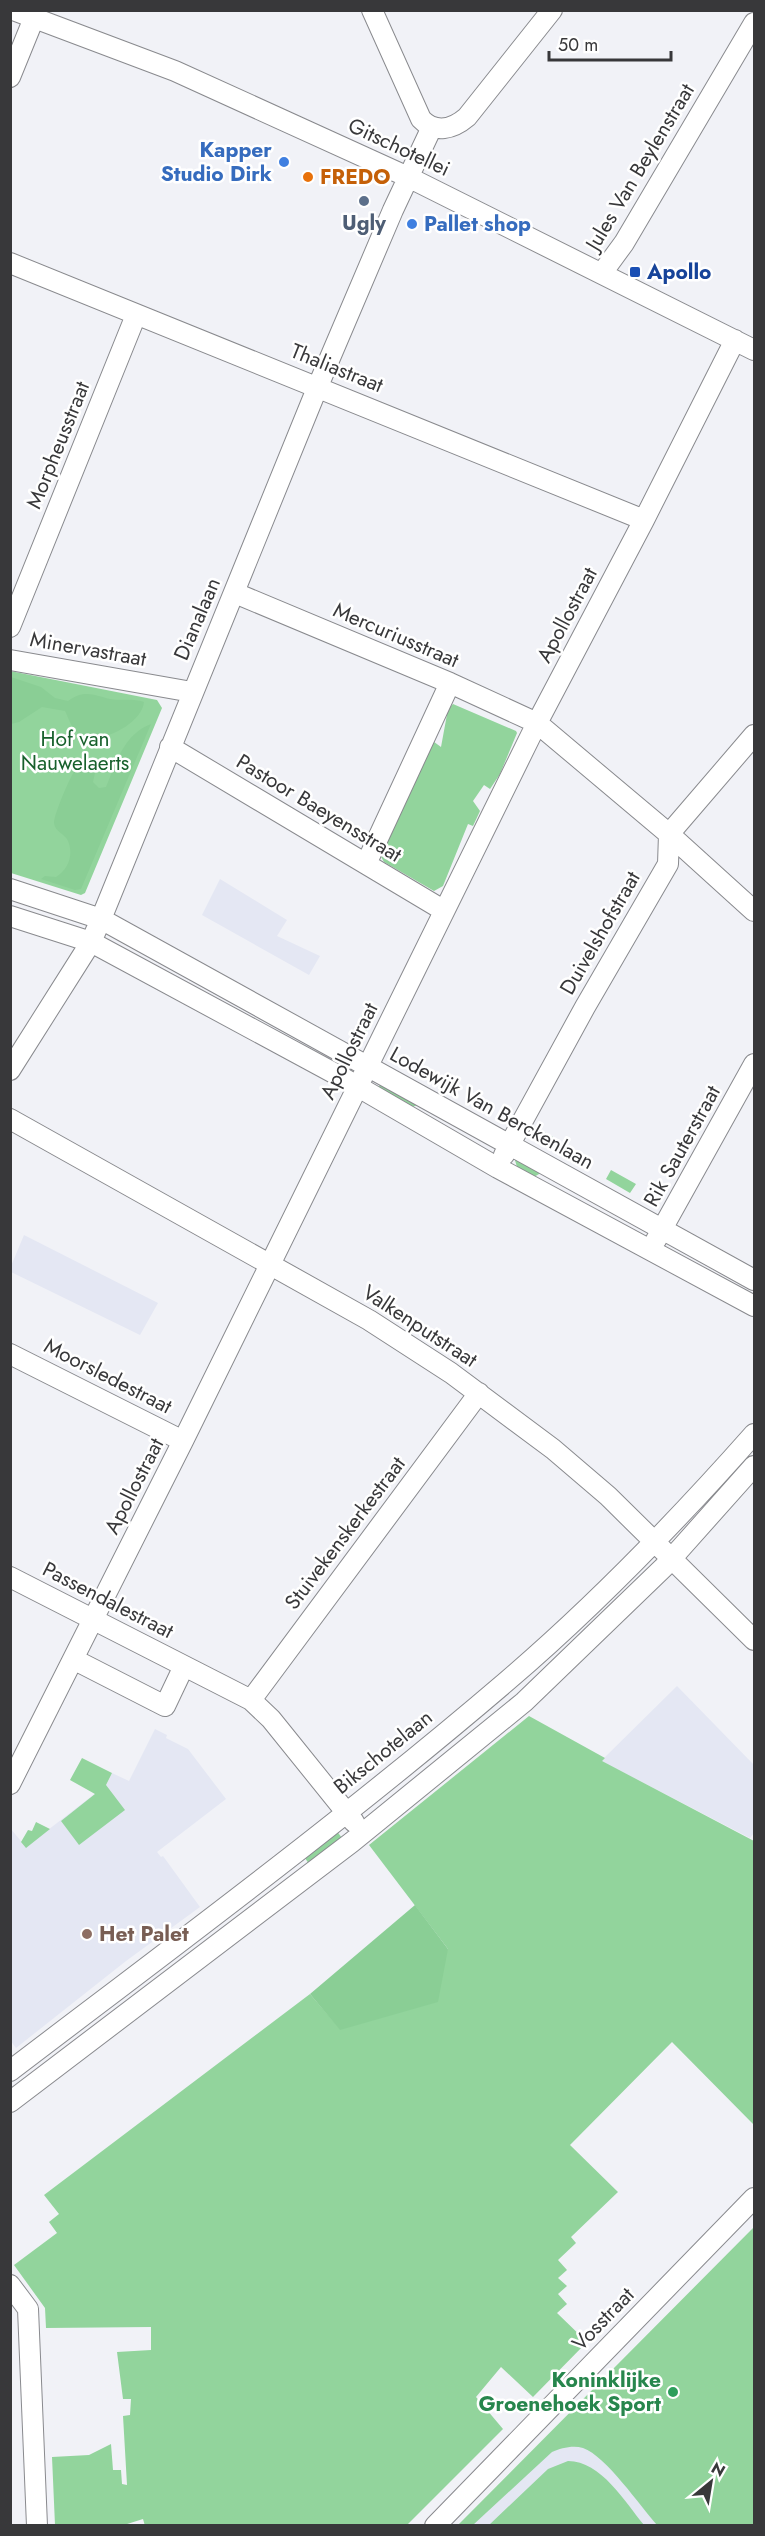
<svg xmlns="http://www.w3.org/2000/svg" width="765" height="2536" font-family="Jost,sans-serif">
	<rect width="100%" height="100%" fill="#f1f2f7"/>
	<path fill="#e4e7f3" d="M 220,879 L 287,920 L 277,936 L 320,956 L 309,975 L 202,915 Z
		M 24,1235 L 158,1303 L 140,1335 L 11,1272 L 11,1266 Z
		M 677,1686 L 754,1765 L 754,1833 L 750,1838 L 601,1761 Z
		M 155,1729 L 167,1735 L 166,1738 L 188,1749 L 226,1799 L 157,1852 L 161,1857 L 163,1856 L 200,1907 L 126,1961 L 16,2048 L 10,2040 L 10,1828 L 26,1847 L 106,1785 L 112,1773 L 129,1781 Z
		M 576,2423 L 665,2526 L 468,2526 Z"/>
	<path fill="#92d49c" d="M 10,671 L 157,700 L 162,708 L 85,893 L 81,895 L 11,873 Z
		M 453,704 L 516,731 L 517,733 L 500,774 L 490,789 L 484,785 L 473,801 L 480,811 L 473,826 L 468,824 L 443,886 L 434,891 L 384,862 L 380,855 L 416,780 L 413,775 L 430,739 L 441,747 L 448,709 Z
		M 365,1009 L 376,1014 L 364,1036 L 350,1039 Z
		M 382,1081 L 422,1103 L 410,1108 L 377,1090 Z
		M 534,1126 L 558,1140 L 553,1150 L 536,1140 L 532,1129 Z
		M 514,1157 L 544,1171 L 534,1177 L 517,1167 Z
		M 611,1170 L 636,1184 L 630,1193 L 606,1179 Z
		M 529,1716 L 605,1758 L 602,1761 L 754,1841 L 754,2125 L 672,2042 L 570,2145 L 618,2192 L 571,2237 L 576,2243 L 558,2260 L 567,2270 L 558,2278 L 567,2286 L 558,2294 L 567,2304 L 557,2313 L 587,2342 L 533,2397 L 501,2367 L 476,2397 L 503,2429 L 407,2525 L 145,2526 L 143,2519 L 124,2525 L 55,2525 L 52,2457 L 89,2455 L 111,2444 L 113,2470 L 121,2470 L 122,2484 L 127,2485 L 123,2416 L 130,2415 L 131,2399 L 123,2399 L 117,2352 L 151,2350 L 151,2327 L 46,2328 L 45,2308 L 14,2265 L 57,2233 L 49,2222 L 59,2214 L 44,2195 L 310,1994 L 340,2029 L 448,1949 L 369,1845 Z
		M 82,1758 L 112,1773 L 106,1785 L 125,1810 L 79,1845 L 61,1821 L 95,1794 L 70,1780 Z
		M 36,1822 L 50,1829 L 26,1848 L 21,1842 L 28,1830 L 32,1831 Z
		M 336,1830 L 342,1838 L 309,1864 L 303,1855 Z
		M 754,2227 L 754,2525 L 657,2525 C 640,2506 606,2456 583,2448 C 573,2445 561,2448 552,2452 L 473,2525 L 458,2525 Z
		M 568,2461 C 601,2461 625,2502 644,2525 L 489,2525 L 548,2469 Z"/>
	<path fill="#8ace95" d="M 11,677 L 41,687 L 55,698 L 68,701 C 84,689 94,695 110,699 C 121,701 133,698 144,702 C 142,724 99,746 80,735 C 72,730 69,719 65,711 L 42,707 L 19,722 L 11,724 Z
		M 151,724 L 81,889 L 75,890 L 41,879 L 45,876 L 56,877 C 68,870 74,855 68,841 C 65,834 55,832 54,823 C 54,814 71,774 77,767 C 79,765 82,764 85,763 L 94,767 L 95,773 L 93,782 L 99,788 L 106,787 C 116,763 124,734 151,724 Z
		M 415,1905 L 448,1949 L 438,2002 L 340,2030 L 310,1994 Z"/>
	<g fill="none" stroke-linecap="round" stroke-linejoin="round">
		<defs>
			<path id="minor" d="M 13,10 L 175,71 L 408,177 L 754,350
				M 372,10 L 421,119 C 435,134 453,129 467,117 L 552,10
				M 10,77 L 34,18
				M 10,263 L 644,520
				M 602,273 L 624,243 L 754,23
				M 235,593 L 450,683 L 537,723 L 669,834 L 754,911
				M 10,627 L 136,315
				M 10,660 L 192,692
				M 170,747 L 443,910
				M 366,864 L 450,683
				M 10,889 L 101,919 L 754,1280
				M 10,916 L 91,942 L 343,1078 L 498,1168 L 754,1306
				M 10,1070 L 91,942 L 101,919 L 318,386 L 393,210 L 432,127
				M 10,1119 L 369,1320 L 451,1373 L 553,1449 L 608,1496 L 754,1640
				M 504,1155 L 585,1007 L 668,864 L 669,834 L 754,735
				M 656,1240 L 754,1064
				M 10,1354 L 183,1441
				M 10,1577 L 251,1700 L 271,1719 L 354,1822
				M 73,1659 L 165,1706 L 184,1666
				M 251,1700 L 479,1393
				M 10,1784 L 183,1441 L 537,723 L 644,520 L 735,340
				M 10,2071 C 178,1943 347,1818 507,1681 C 596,1605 677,1521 754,1434
				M 10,2102 L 352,1842 L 524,1702 L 664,1567 L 754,1466
				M 10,2285 L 28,2309 L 37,2526
				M 435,2526 L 754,2198"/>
		</defs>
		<use href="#minor" stroke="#898a8e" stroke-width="22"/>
		<use href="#minor" stroke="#fff" stroke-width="20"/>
	</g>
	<g fill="#3f7fe0" stroke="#fff" stroke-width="2">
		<circle cx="284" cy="162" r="6"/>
		<circle cx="412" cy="224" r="6"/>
	</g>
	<circle fill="#e8710a" stroke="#fff" stroke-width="2" cx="308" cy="177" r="6"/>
	<circle fill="#5c6f8a" stroke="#fff" stroke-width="2" cx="364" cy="201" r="6"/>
	<rect fill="#1a4fb4" stroke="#fff" stroke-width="2" x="629" y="266" width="12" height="12" rx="3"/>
	<circle fill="#8d6e63" stroke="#fff" stroke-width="2" cx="87" cy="1934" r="6"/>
	<circle fill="#2e9e5b" stroke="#fff" stroke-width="2" cx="673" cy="2392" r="6"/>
	<g text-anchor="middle" stroke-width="5" stroke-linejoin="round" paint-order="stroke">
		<g font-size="21" fill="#38383a" stroke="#fff">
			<text transform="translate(399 147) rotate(25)" y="7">Gitschotellei</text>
			<text transform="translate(640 167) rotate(-59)" y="7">Jules Van Beylenstraat</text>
			<text transform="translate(337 368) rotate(22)" y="7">Thaliastraat</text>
			<text transform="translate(58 445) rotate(-68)" y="7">Morpheusstraat</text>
			<text transform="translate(567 615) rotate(-62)" y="7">Apollostraat</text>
			<text transform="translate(197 619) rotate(-67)" y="7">Dianalaan</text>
			<text transform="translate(396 635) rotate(23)" y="7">Mercuriusstraat</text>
			<text transform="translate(88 649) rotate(10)" y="7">Minervastraat</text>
			<text transform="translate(319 808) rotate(31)" y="7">Pastoor Baeyensstraat</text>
			<text transform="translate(600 933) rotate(-60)" y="7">Duivelshofstraat</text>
			<text transform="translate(349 1051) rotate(-64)" y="7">Apollostraat</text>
			<text transform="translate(492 1108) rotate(29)" y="7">Lodewijk Van Berckenlaan</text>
			<text transform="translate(682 1146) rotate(-61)" y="7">Rik Sauterstraat</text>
			<text transform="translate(420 1326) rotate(33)" y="7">Valkenputstraat</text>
			<text transform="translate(108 1376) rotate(27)" y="7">Moorsledestraat</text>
			<text transform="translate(134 1486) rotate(-63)" y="7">Apollostraat</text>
			<text transform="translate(345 1533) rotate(-53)" y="7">Stuivekenskerkestraat</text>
			<text transform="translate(108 1600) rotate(27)" y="7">Passendalestraat</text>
			<text transform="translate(383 1752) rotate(-39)" y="7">Bikschotelaan</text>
			<text transform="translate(603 2319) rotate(-46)" y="7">Vosstraat</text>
		</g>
		<g font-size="21" font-weight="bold" fill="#366cbe" stroke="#fff" text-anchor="end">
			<text x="272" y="157">Kapper<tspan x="272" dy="24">Studio Dirk</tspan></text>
			<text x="424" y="231" text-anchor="start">Pallet shop</text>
		</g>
		<g font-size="21" font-weight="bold" fill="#c56008" stroke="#fff" text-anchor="start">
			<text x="320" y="184">FREDO</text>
		</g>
		<g font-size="21" font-weight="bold" fill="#4e5e75" stroke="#fff">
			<text x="364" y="230">Ugly</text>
		</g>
		<g font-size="21" font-weight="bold" fill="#164399" stroke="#fff" text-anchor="start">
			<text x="647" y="279">Apollo</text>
		</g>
		<g font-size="21" fill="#17602c" stroke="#fff">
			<text x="75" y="746">Hof van<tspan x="75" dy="24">Nauwelaerts</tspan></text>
		</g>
		<g font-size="21" font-weight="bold" fill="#785e54" stroke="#fff" text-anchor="start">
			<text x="99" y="1941">Het Palet</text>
		</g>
		<g font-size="21" font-weight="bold" fill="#27864d" stroke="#fff" text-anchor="end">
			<text x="661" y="2387">Koninklijke<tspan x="661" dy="24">Groenehoek Sport</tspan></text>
		</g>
	</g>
	<rect width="765" height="2536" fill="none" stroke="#38383a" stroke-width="24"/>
	<g transform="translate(711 2482) rotate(30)" stroke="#ffffff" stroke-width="4.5" paint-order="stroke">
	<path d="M0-4.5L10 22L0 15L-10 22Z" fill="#38383a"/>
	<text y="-9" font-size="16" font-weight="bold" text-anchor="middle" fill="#38383a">N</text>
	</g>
	<path d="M549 51v9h122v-9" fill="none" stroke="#38383a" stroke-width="3"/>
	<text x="558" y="51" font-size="18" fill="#38383a" stroke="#ffffff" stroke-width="4.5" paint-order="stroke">50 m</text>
</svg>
